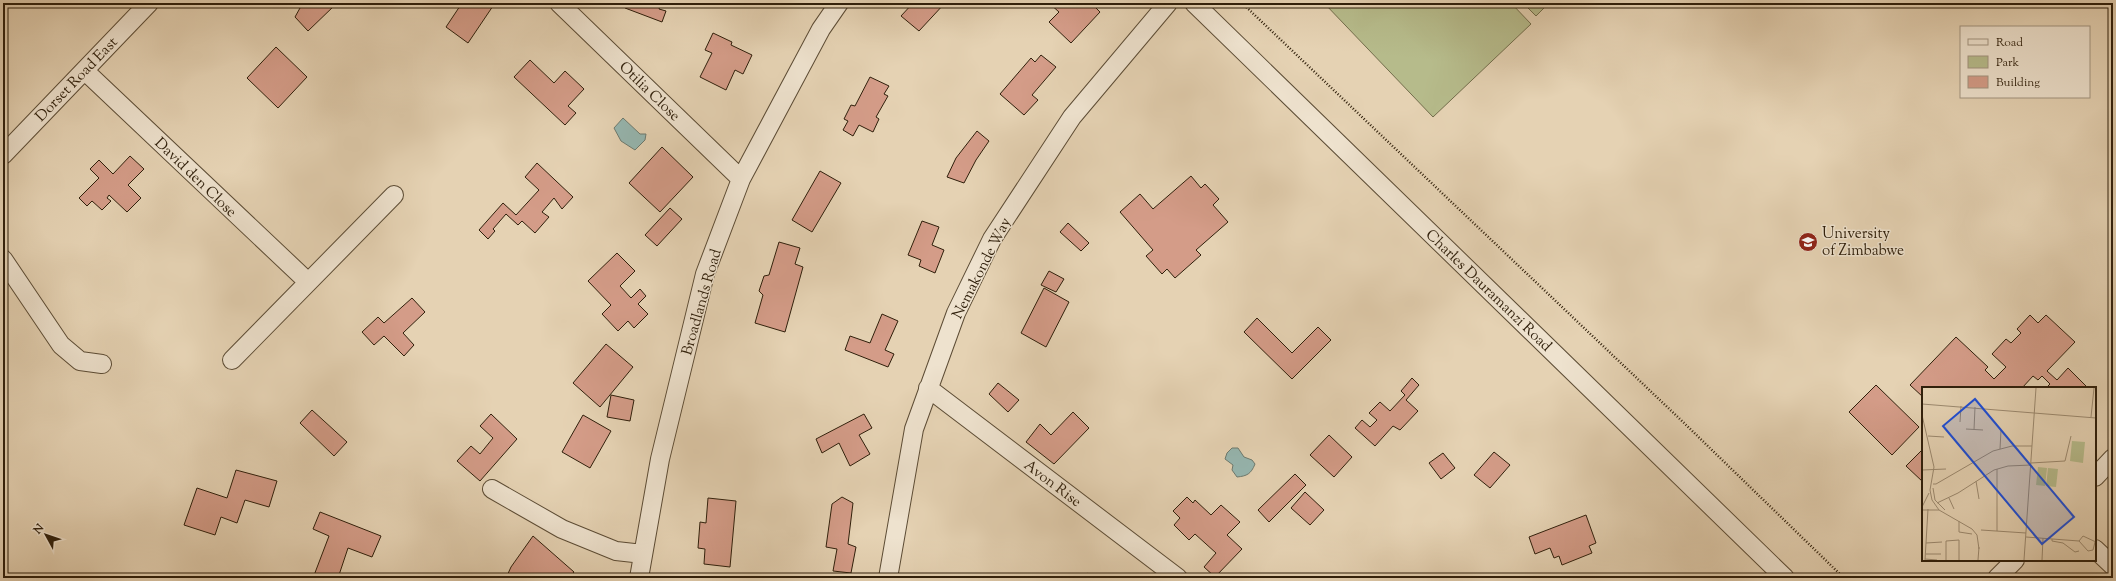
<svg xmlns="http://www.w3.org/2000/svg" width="2116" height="581" font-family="'Sorts Mill Goudy',serif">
	<rect width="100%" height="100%" fill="#e5d2b3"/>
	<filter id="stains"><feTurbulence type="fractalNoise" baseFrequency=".005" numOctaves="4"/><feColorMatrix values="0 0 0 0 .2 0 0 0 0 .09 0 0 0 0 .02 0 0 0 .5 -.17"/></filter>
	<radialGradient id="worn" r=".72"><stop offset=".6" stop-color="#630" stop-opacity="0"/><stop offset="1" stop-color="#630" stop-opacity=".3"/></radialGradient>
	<path fill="#b6bb8b" stroke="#726d4b" d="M 1324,3 L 1511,3 L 1531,24 L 1433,117 Z
		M 1523,3 L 1549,3 L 1536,16 Z"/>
	<path fill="#96b7b1" stroke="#6d7a6f" d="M 623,118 L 640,134 L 646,134 L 645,140 L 635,150 L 621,141 L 614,128 Z
		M 1232,448 L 1238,448 L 1244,457 L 1252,460 L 1255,464 C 1251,474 1247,476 1237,477 L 1232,470 L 1233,465 L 1225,459 L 1227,453 Z"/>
	<path fill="#d49c88" stroke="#2f1f0b" d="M 296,3 L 334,3 L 335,5 L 308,31 L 295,17 L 300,8 Z
		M 462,3 L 495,3 L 468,43 L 446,27 Z
		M 627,3 L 661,3 L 659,9 L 666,11 L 662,22 L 625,8 Z
		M 913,3 L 945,3 L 919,31 L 901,16 Z
		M 1049,3 L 1091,3 L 1100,12 L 1071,43 L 1049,22 L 1059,12 Z
		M 713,33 L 732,42 L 731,45 L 752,55 L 743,74 L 735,70 L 726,90 L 700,77 L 712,53 L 705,50 Z
		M 276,47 L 307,77 L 278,108 L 247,78 Z
		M 1041,55 L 1056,67 L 1032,95 L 1038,100 L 1024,115 L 1000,94 L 1031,58 L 1035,62 Z
		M 530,60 L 554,83 L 565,71 L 584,89 L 568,106 L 576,113 L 565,125 L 514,77 Z
		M 870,77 L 889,86 L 884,94 L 888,96 L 876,117 L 879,119 L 873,132 L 859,125 L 853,136 L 843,130 L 848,121 L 844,119 L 851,105 L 855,106 Z
		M 977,131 L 989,141 L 976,160 L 964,183 L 947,177 L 956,158 Z
		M 662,147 L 693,177 L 660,212 L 629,183 Z
		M 130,156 L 144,169 L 128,185 L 141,198 L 127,212 L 109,195 L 107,198 L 111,201 L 102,210 L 92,201 L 87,206 L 79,198 L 99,178 L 90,169 L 99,160 L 113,174 Z
		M 537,163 L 573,197 L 562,209 L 554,198 L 542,212 L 549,217 L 535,233 L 522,221 L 518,225 L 506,214 L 493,229 L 495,231 L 488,239 L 479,230 L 503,203 L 516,215 L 539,190 L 525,177 Z
		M 820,171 L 841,183 L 812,232 L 792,220 Z
		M 1191,176 L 1201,188 L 1205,184 L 1219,199 L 1213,205 L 1228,222 L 1196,250 L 1201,255 L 1175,278 L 1167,269 L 1162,274 L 1146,256 L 1153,250 L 1120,212 L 1140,194 L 1153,209 Z
		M 670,208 L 682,219 L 657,246 L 645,235 Z
		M 922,221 L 939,227 L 932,245 L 944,250 L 935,273 L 919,266 L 921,260 L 908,255 Z
		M 1068,223 L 1089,243 L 1081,251 L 1060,232 Z
		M 779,242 L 800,248 L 795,264 L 803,267 L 785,332 L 755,323 L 763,295 L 759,291 L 764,276 L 769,275 Z
		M 617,253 L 635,271 L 620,286 L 631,298 L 640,289 L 646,296 L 638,304 L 648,314 L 634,328 L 628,321 L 618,331 L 602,314 L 611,305 L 588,281 Z
		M 1049,271 L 1064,279 L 1056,292 L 1041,285 Z
		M 1044,288 L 1069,302 L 1046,347 L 1021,333 Z
		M 412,298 L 425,312 L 403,333 L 414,345 L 404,356 L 384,336 L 374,345 L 362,332 L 378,317 L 384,323 Z
		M 882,314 L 898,321 L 885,350 L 894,354 L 888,367 L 845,350 L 850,336 L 870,343 Z
		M 2030,315 L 2038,323 L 2046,315 L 2075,342 L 2047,371 L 2057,380 L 2068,368 L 2087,387 L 2086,388 L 2046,388 L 2050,384 L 2042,376 L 2038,380 L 2033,376 L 2022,388 L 1923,388 L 1923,397 L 1910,385 L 1956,337 L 1988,367 L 1985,370 L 1994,379 L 2006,367 L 1992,354 L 2006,339 L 2011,343 L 2021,333 L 2017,329 Z
		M 1257,318 L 1292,353 L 1318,327 L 1331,340 L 1292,379 L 1244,332 Z
		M 606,344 L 633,367 L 600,407 L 573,383 Z
		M 1412,378 L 1419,385 L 1406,400 L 1418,411 L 1400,430 L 1393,426 L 1375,446 L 1355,428 L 1362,420 L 1370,427 L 1377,420 L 1369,413 L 1380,402 L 1390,411 L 1405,395 L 1401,391 Z
		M 998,383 L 1019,400 L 1008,412 L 989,394 Z
		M 1876,385 L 1919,427 L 1892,455 L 1849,412 Z
		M 611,395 L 634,400 L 630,421 L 607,417 Z
		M 312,410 L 347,442 L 334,456 L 300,423 Z
		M 1073,412 L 1089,428 L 1054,464 L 1026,442 L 1040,424 L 1051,435 Z
		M 491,414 L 517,439 L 480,481 L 457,461 L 471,446 L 480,454 L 493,438 L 480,426 Z
		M 864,414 L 872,428 L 859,435 L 870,454 L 850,466 L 839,443 L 822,453 L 816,439 Z
		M 583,415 L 611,431 L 590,468 L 562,452 Z
		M 1329,435 L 1352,457 L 1334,477 L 1310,455 Z
		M 1923,449 L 1923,482 L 1906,466 Z
		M 1494,452 L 1510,465 L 1490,488 L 1474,475 Z
		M 1443,453 L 1455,468 L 1441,479 L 1429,463 Z
		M 236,470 L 277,481 L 269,507 L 245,500 L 237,523 L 221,517 L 215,535 L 184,525 L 197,488 L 227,498 Z
		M 1295,474 L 1306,485 L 1269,522 L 1258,510 Z
		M 1305,492 L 1324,510 L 1310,525 L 1291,508 Z
		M 842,497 L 853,503 L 848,544 L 856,547 L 851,573 L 833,571 L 837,549 L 826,547 L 832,504 Z
		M 1187,497 L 1193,503 L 1195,500 L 1211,515 L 1221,505 L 1240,522 L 1227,535 L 1242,549 L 1215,577 L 1204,567 L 1216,553 L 1195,534 L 1189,540 L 1174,525 L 1180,518 L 1173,511 Z
		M 708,498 L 736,501 L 730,567 L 704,564 L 705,549 L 698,548 L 700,522 L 706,523 Z
		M 320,512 L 381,536 L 372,557 L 348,548 L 338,578 L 313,578 L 329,536 L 313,529 Z
		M 1586,515 L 1596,543 L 1589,546 L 1592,553 L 1562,565 L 1559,556 L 1554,558 L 1550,548 L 1535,554 L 1529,537 Z
		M 533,536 L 574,572 L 569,578 L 506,578 L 511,567 Z
		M 1087,573 L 1093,578 L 1083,578 Z"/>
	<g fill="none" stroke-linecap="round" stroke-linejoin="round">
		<defs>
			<path id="minor" d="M 559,3 L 741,179
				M 1194,3 L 1785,578
				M 85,71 L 308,282
				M 3,155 L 149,3
				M 3,259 L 61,345 L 80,361 L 102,364
				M 232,360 L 394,195
				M 928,388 L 1178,578
				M 2095,477 L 2113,458
				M 492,489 L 562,529 L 616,551 L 643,554
				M 2095,549 L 2113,566
				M 639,578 L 660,459 L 705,274 L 741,179 L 821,29 L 839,3
				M 888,578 L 914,429 L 956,313 L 992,239 L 1072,117 L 1168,3
				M 1997,578 L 2015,560"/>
		</defs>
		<use href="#minor" stroke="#5c4c35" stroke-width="20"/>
		<path stroke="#2f1f0b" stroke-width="2.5" stroke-dasharray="1 2" stroke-linecap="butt" d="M 1242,3 L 1683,422 L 1844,578"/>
		<use href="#minor" stroke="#eee2ce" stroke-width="18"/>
	</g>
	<defs>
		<symbol id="university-disc" viewBox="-11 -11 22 22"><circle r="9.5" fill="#8f2418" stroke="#eee2ce"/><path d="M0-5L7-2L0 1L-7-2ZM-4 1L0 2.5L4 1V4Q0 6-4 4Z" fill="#fff"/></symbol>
	</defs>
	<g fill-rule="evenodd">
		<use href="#university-disc" x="1797" y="231" width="22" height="22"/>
	</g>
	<g text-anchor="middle" stroke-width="3" stroke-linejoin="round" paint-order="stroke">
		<g font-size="15" fill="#2f1f0b" stroke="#eee2ce">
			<text transform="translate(76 79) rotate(-46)" y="5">Dorset Road East</text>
			<text transform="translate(650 91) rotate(44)" y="5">Otilia Close</text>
			<text transform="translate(196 177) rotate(44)" y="5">David den Close</text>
			<text transform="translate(981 268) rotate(-63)" y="5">Nemakonde Way</text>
			<text transform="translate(1489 290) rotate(44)" y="5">Charles Dauramanzi Road</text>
			<text transform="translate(701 302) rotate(-74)" y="5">Broadlands Road</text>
			<text transform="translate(1053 483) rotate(37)" y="5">Avon Rise</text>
		</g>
		<g font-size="15" fill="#2f1f0b" stroke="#eee2ce" text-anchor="start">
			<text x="1822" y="238">University<tspan x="1822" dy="17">of Zimbabwe</tspan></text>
		</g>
	</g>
	<g transform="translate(1922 387)">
		<rect width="174" height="174" fill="#e5d2b3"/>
		<path d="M 150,54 L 163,55 L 161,76 L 148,74 ZM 116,80 L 125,81 L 123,99 L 114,98 ZM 126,81 L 136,82 L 134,100 L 124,99 Z" fill="#b6bb8b"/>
		<path fill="none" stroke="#9c8a70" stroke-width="1" d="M 0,17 L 174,31M 0,28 L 12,80 L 8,103 L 10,113 L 17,123 L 50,142 L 55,148 L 57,162M 169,30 L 172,1M 38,35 L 39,19M 44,42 L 61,43M 52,43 L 53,20M 6,49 L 22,50M 78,62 L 79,43M 109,76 L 143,74 L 149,49M 75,82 L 75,144M 0,83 L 24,82M 54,94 L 57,112M 11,97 L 14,97 L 71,64 L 90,59 L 110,59M 11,101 L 13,113 L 23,123M 27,111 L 32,122M 15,116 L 36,106 L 72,83 L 86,79 L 109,78M 0,120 L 7,106M 0,123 L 17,123M 37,134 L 37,145 L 50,147M 59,143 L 104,146M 104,150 L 157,154 L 166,164 L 171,163 L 173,155M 130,152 L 130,154 L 141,156 L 153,165 L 157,164M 157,154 L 161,149 L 174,155M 4,156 L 20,155M 4,167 L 19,167M 3,172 L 15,173M 3,173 L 6,122M 24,173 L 24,154 L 37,153 L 37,173M 56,173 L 57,160M 102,173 L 114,1M 120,173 L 121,151"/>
		<path fill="#1d4ed8" fill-opacity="0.15" stroke="#1d4ed8" stroke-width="2" d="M 53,12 L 152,130 L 120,157 L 21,39 Z"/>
		<rect width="174" height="174" fill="none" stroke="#2f1f0b" stroke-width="2"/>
	</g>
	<rect width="2116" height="581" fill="none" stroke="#e5d2b3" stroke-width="16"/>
	<rect x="4" y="4" width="2108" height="573" fill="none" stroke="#2f1f0b" stroke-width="2"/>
	<rect x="8" y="8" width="2100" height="565" fill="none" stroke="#2f1f0b"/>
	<rect x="1960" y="26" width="130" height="72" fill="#eee2ce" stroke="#a29480"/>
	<rect x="1968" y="39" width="20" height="6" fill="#eee2ce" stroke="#a29480"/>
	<text x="1996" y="46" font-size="12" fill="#2f1f0b">Road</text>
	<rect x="1968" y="56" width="20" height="12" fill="#b6bb8b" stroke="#a29480"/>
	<text x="1996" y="66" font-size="12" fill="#2f1f0b">Park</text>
	<rect x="1968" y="76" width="20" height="12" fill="#d49c88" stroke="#a29480"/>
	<text x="1996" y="86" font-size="12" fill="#2f1f0b">Building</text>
	<g transform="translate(46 535) rotate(310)" stroke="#eee2ce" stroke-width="3" paint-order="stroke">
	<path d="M0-3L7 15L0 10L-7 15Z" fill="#2f1f0b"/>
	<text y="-6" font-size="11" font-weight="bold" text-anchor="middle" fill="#2f1f0b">N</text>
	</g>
	<rect width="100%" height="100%" filter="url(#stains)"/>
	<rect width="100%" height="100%" fill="url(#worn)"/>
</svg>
